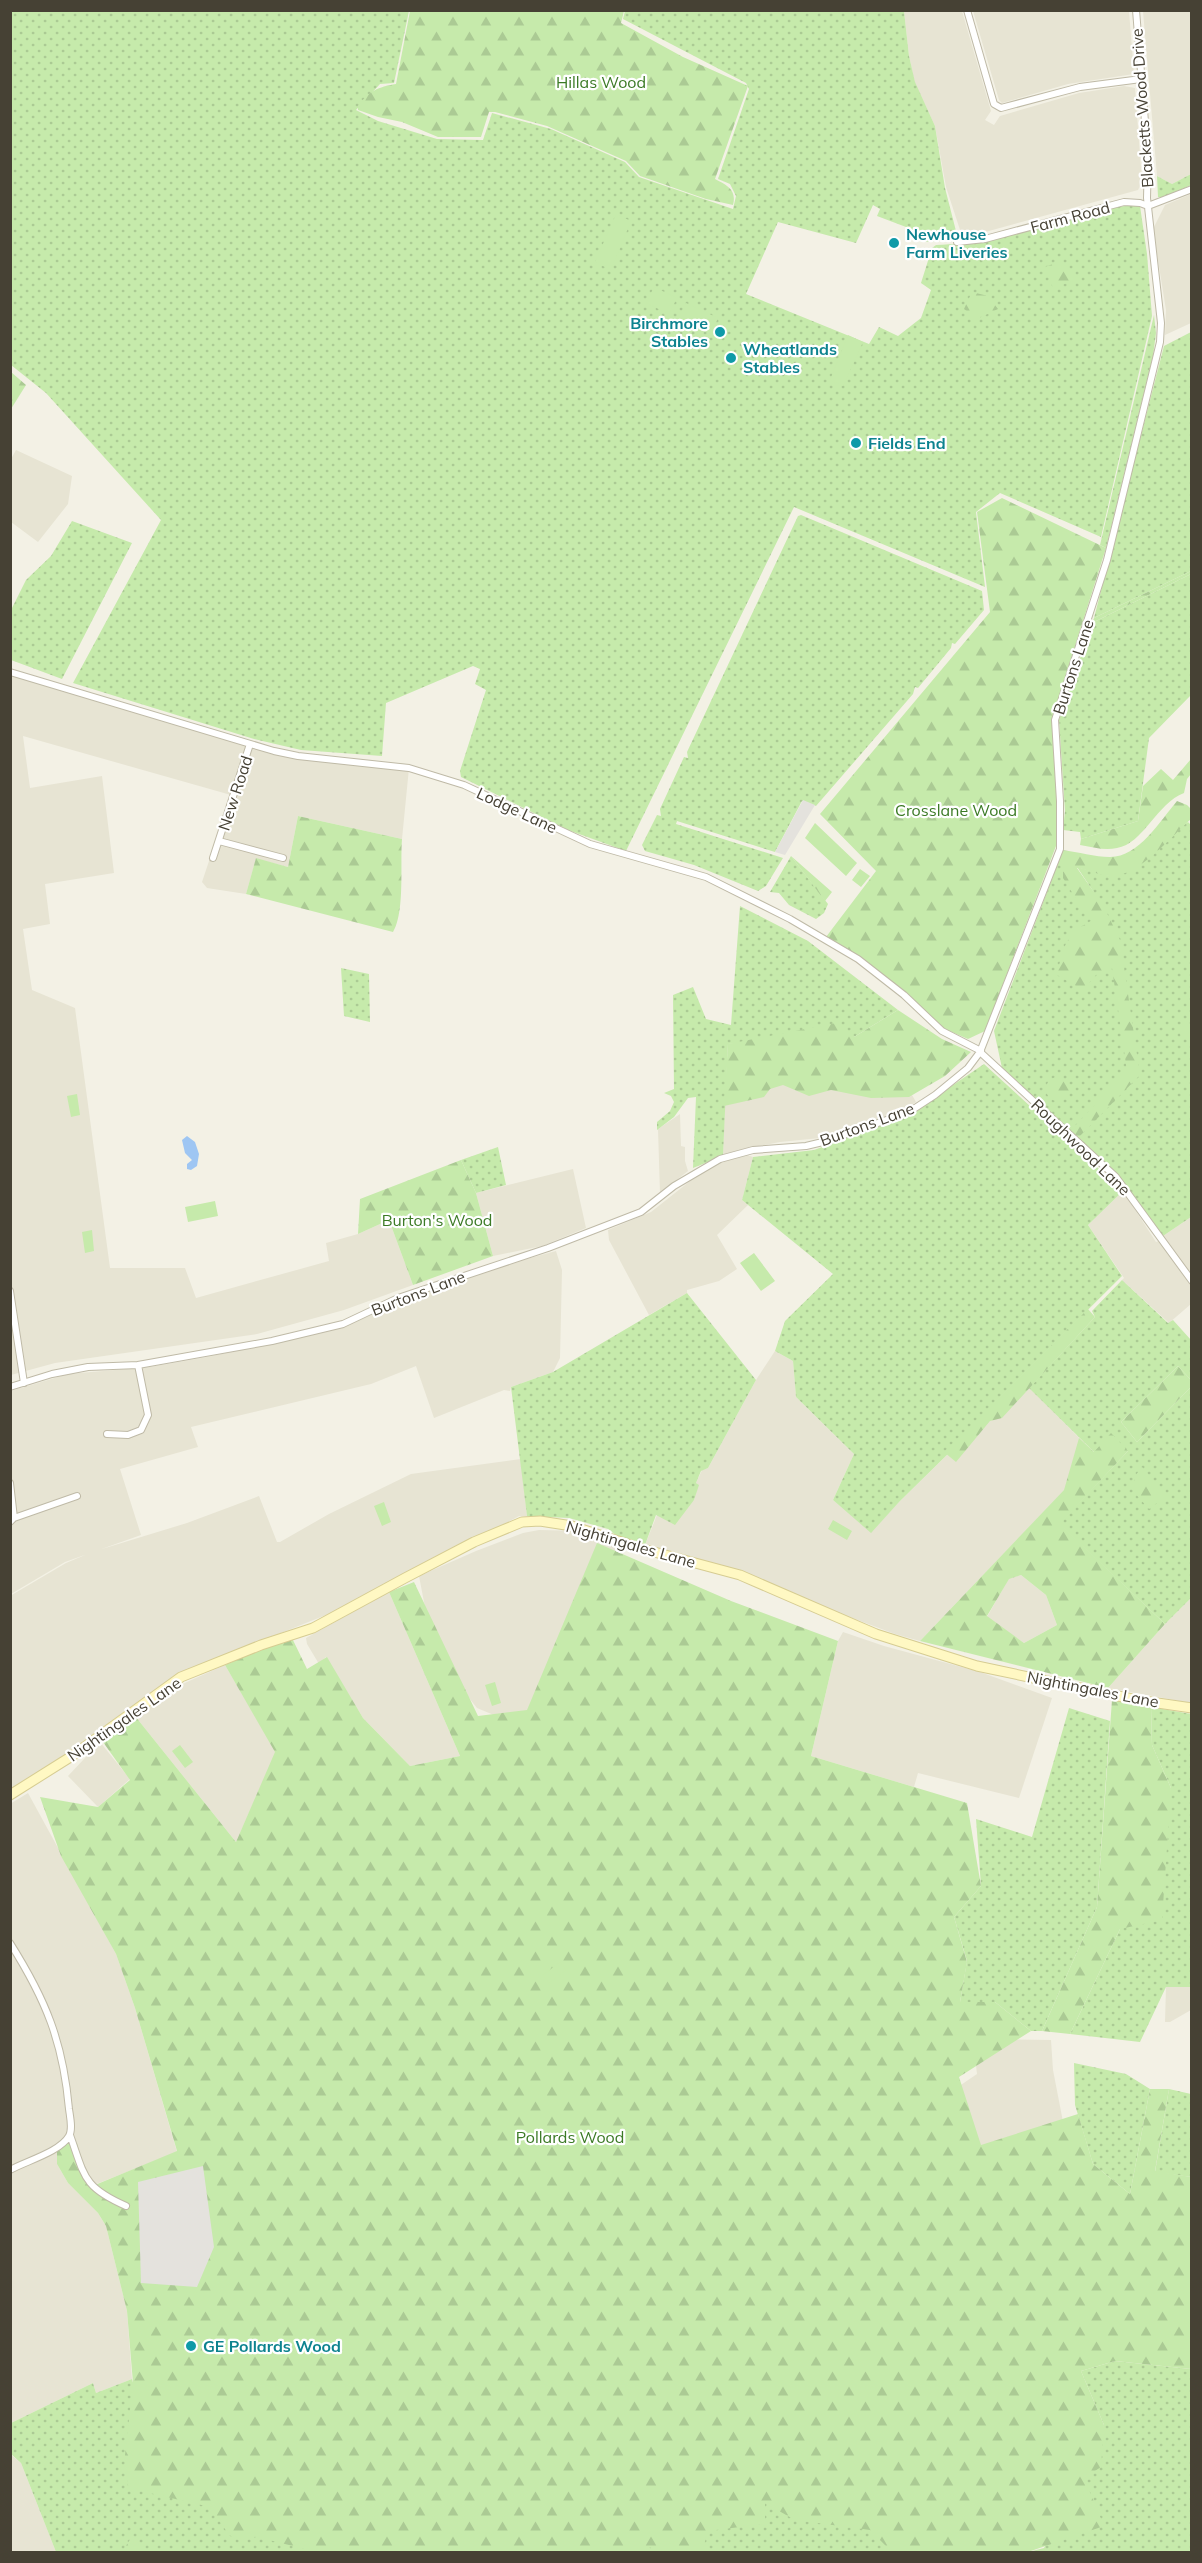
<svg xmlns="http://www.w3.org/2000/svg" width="1202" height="2563" font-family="Mulish,sans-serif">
	<defs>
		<pattern id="grass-dots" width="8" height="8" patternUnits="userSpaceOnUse" patternTransform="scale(1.5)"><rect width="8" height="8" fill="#c6eaab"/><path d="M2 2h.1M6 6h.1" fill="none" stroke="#abca94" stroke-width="1.8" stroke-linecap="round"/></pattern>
		<pattern id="forest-firs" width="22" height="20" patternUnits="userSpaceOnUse" patternTransform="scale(1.5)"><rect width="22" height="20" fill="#c6eaab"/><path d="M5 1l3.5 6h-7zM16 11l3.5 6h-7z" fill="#abca94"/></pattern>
	</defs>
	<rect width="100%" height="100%" fill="#f3f1e5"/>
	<path fill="#e7e4d3" d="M 904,11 L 962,11 L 991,111 L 985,120 L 994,125 L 1000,116 L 1079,93 L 1124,86 L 1135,88 L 1142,182 L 1138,190 L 967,237 L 962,236 L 946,187 L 935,126 L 915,83 L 909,56 Z
		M 973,11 L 1129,11 L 1134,74 L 1068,84 L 1002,103 L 999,100 Z
		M 1143,11 L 1191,11 L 1191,174 L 1172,184 L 1157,176 Z
		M 1191,194 L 1191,323 L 1165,335 L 1166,310 L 1153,229 L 1165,205 Z
		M 16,450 L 72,476 L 68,504 L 38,542 L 11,522 L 11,459 Z
		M 10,672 L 275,751 L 409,768 L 402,839 L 298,816 L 288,867 L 256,859 L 246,894 L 207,888 L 202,882 L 231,795 L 23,736 L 30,788 L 102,776 L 114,873 L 45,884 L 50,924 L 23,929 L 32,990 L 75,1008 L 110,1268 L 185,1268 L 196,1298 L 329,1261 L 326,1243 L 358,1234 L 389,1220 L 413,1285 L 344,1310 L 257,1334 L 55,1363 L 11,1375 Z
		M 888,1053 L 916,1102 L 903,1110 L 820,1138 L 780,1142 L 743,1149 L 723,1156 L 726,1072 Z
		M 680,1114 L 681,1146 L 685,1147 L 685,1161 L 688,1171 L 660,1193 L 658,1129 Z
		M 747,1155 L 753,1157 L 742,1200 L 748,1205 L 717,1235 L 737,1269 L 719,1281 L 687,1290 L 687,1293 L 649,1315 L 609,1240 L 608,1230 L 651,1212 L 704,1170 L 730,1158 Z
		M 573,1169 L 586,1228 L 542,1246 L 493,1256 L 476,1193 Z
		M 1123,1191 L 1156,1242 L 1159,1241 L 1191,1285 L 1191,1304 L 1169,1323 L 1122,1280 L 1124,1278 L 1088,1225 Z
		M 1191,1217 L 1191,1274 L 1163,1236 Z
		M 556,1251 L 562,1270 L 560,1358 L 553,1372 L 511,1387 L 510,1391 L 504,1390 L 434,1418 L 416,1366 L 371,1384 L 191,1427 L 198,1447 L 120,1469 L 141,1535 L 65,1562 L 11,1594 L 11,1391 L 68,1374 L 150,1367 L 207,1357 L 318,1333 L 357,1321 L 433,1289 L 489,1269 Z
		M 775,1351 L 793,1361 L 796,1397 L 854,1454 L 833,1500 L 871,1532 L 900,1501 L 1023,1381 L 1097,1456 L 920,1641 L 895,1634 L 679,1553 L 645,1545 L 657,1515 L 690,1503 L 694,1500 L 698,1485 L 696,1483 L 702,1470 L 708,1468 L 756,1380 Z
		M 521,1459 L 527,1516 L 519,1516 L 371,1597 L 178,1674 L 11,1792 L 10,1596 L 66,1563 L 92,1552 L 187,1523 L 259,1496 L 277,1542 L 280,1542 L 329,1514 L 411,1474 Z
		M 539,1530 L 581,1531 L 617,1548 L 551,1725 L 501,1718 L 477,1708 L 434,1654 L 419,1576 L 476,1551 L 523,1533 Z
		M 1021,1575 L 1046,1595 L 1057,1625 L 1024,1643 L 987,1617 L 1009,1578 Z
		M 389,1592 L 460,1756 L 410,1766 L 363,1718 L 326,1657 L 319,1664 L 307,1644 L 306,1638 Z
		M 1191,1598 L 1191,1703 L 1108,1688 L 1165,1624 Z
		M 843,1632 L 884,1646 L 980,1672 L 1052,1698 L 1019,1798 L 918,1773 L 914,1787 L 811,1756 L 838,1641 Z
		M 225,1665 L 276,1752 L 236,1842 L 135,1716 L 146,1706 L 178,1686 Z
		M 100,1742 L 130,1779 L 98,1807 L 68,1776 Z
		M 28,1793 L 116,1954 L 135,2008 L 177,2152 L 94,2185 L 57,2164 L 68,2183 L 98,2213 L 106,2226 L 127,2311 L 132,2379 L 96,2393 L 93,2383 L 11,2423 L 10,1804 Z
		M 1191,1982 L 1191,2010 L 1170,2022 L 1165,2022 L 1166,1987 L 1190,1987 Z
		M 973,2039 L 1051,2040 L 1053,2070 L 1065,2132 L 977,2149 L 952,2091 L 977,2074 Z
		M 10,2454 L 21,2463 L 56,2552 L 11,2552 Z"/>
	<path fill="url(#grass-dots)" d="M 10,11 L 409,11 L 394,83 L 380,84 L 356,110 L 378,121 L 437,139 L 483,140 L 492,113 L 551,129 L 625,162 L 639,177 L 733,209 L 736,196 L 730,184 L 718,179 L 749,89 L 746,83 L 623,19 L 625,11 L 904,11 L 909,56 L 915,82 L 935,126 L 945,188 L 956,231 L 954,240 L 921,242 L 906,227 L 877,216 L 880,209 L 873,205 L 856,243 L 778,222 L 746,294 L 869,344 L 879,327 L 898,336 L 921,318 L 931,290 L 921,283 L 932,248 L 936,245 C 953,244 970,244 987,240 C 1029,232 1099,202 1140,206 L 1147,254 L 1152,316 L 1101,537 L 1000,493 L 976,512 L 985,587 L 794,507 L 626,851 L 568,830 L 461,777 L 460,771 L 486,690 L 475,684 L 480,669 L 473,666 L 386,703 L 382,756 L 301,750 L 254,739 L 73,683 L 161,520 L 46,393 L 11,365 Z
		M 1191,174 L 1191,185 L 1165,197 L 1158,197 L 1157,176 L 1172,184 Z
		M 1154,315 L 1156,333 L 1153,356 L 1106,548 L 1100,545 Z
		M 1191,332 L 1191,571 L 1094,618 L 1164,346 Z
		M 801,515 L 982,591 L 984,610 L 955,644 L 952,643 L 951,648 L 918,688 L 915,687 L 913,694 L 816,806 L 802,801 L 775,852 L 677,821 L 676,824 L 783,858 L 766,886 L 758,891 L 694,865 L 645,851 L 642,845 L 657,815 L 661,816 L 660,809 L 684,757 L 688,758 L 687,752 L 798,516 Z
		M 72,521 L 132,543 L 62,679 L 11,660 L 11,610 L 26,580 L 51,556 Z
		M 1191,574 L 1191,695 L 1149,738 L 1138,821 L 1081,839 L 1080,832 L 1063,830 L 1065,811 L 1059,720 L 1092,623 Z
		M 1188,822 L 1191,825 L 1191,1217 L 1163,1236 L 1119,1177 L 1002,1068 L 994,1031 L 1063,850 L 1095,894 L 1077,867 L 1110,876 Z
		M 791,856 L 828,904 L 824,913 L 816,919 L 789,905 L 779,893 L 770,892 Z
		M 740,906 L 808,941 L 898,1010 L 854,1037 L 728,1044 L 723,1156 L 693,1168 L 696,1097 L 688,1098 L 674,1117 L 657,1130 L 657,1122 L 670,1111 L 674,1102 L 671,1096 L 664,1093 L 674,1089 L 673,995 L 693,987 L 706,1019 L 731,1025 Z
		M 341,968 L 369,974 L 370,1022 L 344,1016 Z
		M 984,1064 L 1123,1191 L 1088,1225 L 1122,1276 L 994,1403 L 996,1407 L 900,1501 L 871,1533 L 833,1500 L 854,1454 L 796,1397 L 793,1361 L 775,1351 L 785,1321 L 833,1274 L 742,1200 L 753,1157 L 814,1150 L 909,1115 Z
		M 498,1147 L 506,1185 L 476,1193 L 461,1160 Z
		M 1122,1280 L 1168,1323 L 1173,1320 L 1191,1340 L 1191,1380 L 1178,1366 L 1121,1422 L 1137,1442 L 1191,1387 L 1191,1598 L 1165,1624 L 1059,1524 L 1128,1451 L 1094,1452 L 1029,1388 L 1095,1317 L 1092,1311 Z
		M 687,1293 L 756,1380 L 708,1468 L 701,1471 L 696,1483 L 699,1485 L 694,1500 L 675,1525 L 656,1515 L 645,1545 L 617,1536 L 608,1529 L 569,1518 L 527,1516 L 511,1387 L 553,1372 Z
		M 1151,1707 L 1191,1714 L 1190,1987 L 1166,1987 L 1140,2042 L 1070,2034 L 1120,1929 L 1171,1788 L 1152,1745 Z
		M 1069,1708 L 1110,1721 L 1097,1907 L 1042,2031 L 1031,2031 L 995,2002 L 960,2002 L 967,1961 L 954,1917 L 981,1886 L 976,1819 L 1032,1837 Z
		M 1074,2063 L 1126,2074 L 1150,2089 L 1130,2194 L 1093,2164 L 1075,2105 Z
		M 1169,2089 L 1191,2094 L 1191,2177 L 1155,2172 Z
		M 1115,2361 L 1191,2369 L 1191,2552 L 1028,2552 L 1044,2548 L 1084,2477 L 1104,2425 L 1081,2371 Z
		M 132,2379 L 154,2459 L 343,2521 L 397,2552 L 56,2552 L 21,2463 L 11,2454 L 11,2423 L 93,2383 L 96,2393 Z
		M 834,2493 L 901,2552 L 622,2552 L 748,2495 Z"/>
	<path fill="url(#forest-firs)" fill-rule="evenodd" d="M 410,11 L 624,11 L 621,23 L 683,57 L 748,86 L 715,179 C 727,185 737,190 733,205 L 706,199 L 640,176 L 626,161 L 547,126 L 495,112 L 489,112 L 488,115 L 481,137 L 438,137 L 402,122 L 378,117 L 358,110 L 358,106 C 369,91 378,87 396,84 Z
		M 1058,262 L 1078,279 L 1053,288 L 1045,267 Z
		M 972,292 L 988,296 L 998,309 L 977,319 L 964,309 Z
		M 11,372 L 26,385 L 11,409 Z
		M 1002,498 L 1106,548 L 1052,719 L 1057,802 L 1056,846 L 985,1031 L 968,1039 L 945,1029 L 859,958 L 826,937 L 876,871 L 820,814 L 990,612 L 977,512 Z
		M 1191,571 L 1191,574 L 1092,623 L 1094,618 Z
		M 1191,759 L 1191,774 L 1187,779 L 1184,793 C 1157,803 1143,844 1117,848 C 1105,851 1092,847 1080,845 L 1081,839 L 1138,821 L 1143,786 L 1161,769 L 1173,780 Z
		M 1177,801 L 1187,805 L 1191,809 L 1191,819 C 1172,836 1136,879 1109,876 C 1098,875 1087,869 1077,868 L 1104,907 L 1120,940 L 1140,1075 L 1078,1138 L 1070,1131 L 1127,1071 L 1112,968 L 1096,975 L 1083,990 L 1057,975 C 1064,944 1066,933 1095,919 L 1083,910 L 1063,878 L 1063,850 C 1078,852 1095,857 1110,857 C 1139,857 1160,821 1177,801 Z
		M 298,816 L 402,839 C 400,864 405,912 393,932 L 246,894 L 256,858 L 288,867 Z
		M 791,856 L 832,892 L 825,901 Z
		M 898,1010 L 942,1039 L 971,1052 L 945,1076 L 909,1097 L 871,1098 L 831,1090 L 809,1096 L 783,1085 L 770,1089 L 764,1097 L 724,1106 L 728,1044 L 836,1023 L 854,1037 Z
		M 1187,1022 L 1191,1025 L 1191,1037 L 1181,1038 L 1179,1028 Z
		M1046 1089a12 12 0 1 1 24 0a12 12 0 1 1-24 0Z
		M 461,1160 L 476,1193 L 493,1256 L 413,1285 L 389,1220 L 358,1234 L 360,1199 Z
		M 1088,1309 L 1095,1317 L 1002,1418 L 990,1421 L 956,1462 L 944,1452 Z
		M 1178,1366 L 1191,1380 L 1191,1387 L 1137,1442 L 1121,1422 Z
		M 1111,1433 L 1128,1451 L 1060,1524 L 1165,1624 L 1108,1688 L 920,1641 L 1064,1490 L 1079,1438 L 1094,1452 ZM 1021,1575 L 1046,1595 L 1057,1625 L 1024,1643 L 987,1616 L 1009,1579 Z
		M 1142,1467 L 1166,1496 L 1149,1509 L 1133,1491 L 1135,1476 Z
		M 597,1543 L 731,1601 L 838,1641 L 811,1756 L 967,1803 L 981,1886 L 954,1917 L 967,1962 L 960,2002 L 995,2002 L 1031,2031 L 959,2077 L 981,2145 L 1078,2114 L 1093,2164 L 1130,2194 L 1150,2089 L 1169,2089 L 1155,2171 L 1191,2177 L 1191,2369 L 1115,2361 L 1081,2371 L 1104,2425 L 1101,2467 L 1084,2478 L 1104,2526 L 1028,2552 L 892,2552 L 870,2530 L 795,2520 L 765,2503 L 765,2524 L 708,2531 L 702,2552 L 653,2552 L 650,2547 L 637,2552 L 385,2552 L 381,2549 L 377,2552 L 317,2552 L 257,2537 L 241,2541 L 229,2535 L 210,2507 L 128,2488 L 125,2455 L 133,2383 L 127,2311 L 106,2226 L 98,2213 L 68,2183 L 57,2164 L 57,2150 L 68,2143 L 77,2143 L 84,2169 L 95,2185 L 177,2151 L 135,2008 L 116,1954 L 61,1856 L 40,1797 L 98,1807 L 130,1780 L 103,1742 L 135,1716 L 236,1842 L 275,1752 L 225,1665 L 291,1636 L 307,1669 L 327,1657 L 363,1718 L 410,1766 L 460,1756 L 389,1592 L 414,1582 L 478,1716 L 527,1710 Z
		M 1112,1700 L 1151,1707 L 1152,1745 L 1171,1788 L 1162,1920 L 1120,1929 L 1070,2034 L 1042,2031 L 1097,1907 Z
		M 131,2538 L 145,2547 L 140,2552 L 122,2552 Z"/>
	<path fill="#c6eaab" d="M 616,214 L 631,221 L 611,270 L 595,262 Z
		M 654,287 L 677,298 L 669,314 L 646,303 Z
		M 686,303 L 718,318 L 711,334 L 678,319 Z
		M 848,335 L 863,342 L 843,386 L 830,380 Z
		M 815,823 L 857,863 L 846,876 L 805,838 Z
		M 860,869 L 870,876 L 861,887 L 852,880 Z
		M 77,1094 L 80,1115 L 71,1117 L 67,1096 Z
		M 215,1201 L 218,1216 L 188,1222 L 185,1207 Z
		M 92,1230 L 94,1251 L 85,1253 L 82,1232 Z
		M 754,1253 L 775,1281 L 761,1291 L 740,1263 Z
		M 384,1502 L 391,1522 L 382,1526 L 374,1506 Z
		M 833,1520 L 852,1531 L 847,1540 L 828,1529 Z
		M 495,1682 L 501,1703 L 492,1706 L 485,1685 Z
		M 180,1745 L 193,1762 L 185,1768 L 172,1751 Z
		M 560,1962 L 566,1970 L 549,1983 L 543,1975 Z"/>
	<path fill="#e4e2dd" d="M 803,800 L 815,805 L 785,855 L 775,852 Z
		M 203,2166 L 214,2247 L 197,2287 L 141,2283 L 138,2182 Z"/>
	<path fill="#9ec6f3" d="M 187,1136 L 195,1142 L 199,1154 L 197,1166 L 191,1170 L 187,1169 L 187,1164 L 192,1160 L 185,1153 L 182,1140 Z"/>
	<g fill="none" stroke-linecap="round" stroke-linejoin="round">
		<defs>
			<path id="minor" d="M 967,10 L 994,104 L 1001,108 L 1080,87 L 1141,79
				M 1148,206 L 1192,189
				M 957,242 L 985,239 L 1124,202 L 1140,203 L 1148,206
				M 10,672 L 274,751 L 298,756 L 409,768 L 464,785 L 590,844 L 706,877 L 790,919 L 858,959 L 904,995 L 942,1031 L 981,1051
				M 219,841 L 283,858
				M 213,858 L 250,744
				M 980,1052 L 1116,1177 L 1192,1281
				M 10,1291 L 24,1383
				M 10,1387 L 52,1374 L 88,1367 L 138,1365 L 272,1341 L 343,1324 L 398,1298 L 548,1248 L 641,1212 L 674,1186 L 720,1159 L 753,1150 L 806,1146 L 827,1141 L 909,1112 L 935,1095 L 968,1068 L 980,1052 L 1060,849 L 1060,801 L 1055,720 L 1107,560 L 1160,342 L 1161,323 L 1147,198 L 1148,159 L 1136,10
				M 107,1434 L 128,1435 L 141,1430 L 148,1415 L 138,1365
				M 10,1483 L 14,1518
				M 10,1522 L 14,1518 L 77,1496
				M 10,1943 C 46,2000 63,2042 69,2109 C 70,2117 73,2129 69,2136 C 60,2152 26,2161 10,2170
				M 70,2135 C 85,2177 83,2187 126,2206"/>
			<path id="secondary" d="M 10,1795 L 72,1756 L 181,1677 L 261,1645 L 313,1628 L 405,1578 L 474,1542 L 522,1522 L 540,1521 L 572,1526 L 643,1549 L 740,1575 L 876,1634 L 977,1666 L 1137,1700 L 1192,1708"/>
		</defs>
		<use href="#minor" stroke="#bfbaa7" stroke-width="8"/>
		<use href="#secondary" stroke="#d6cc92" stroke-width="11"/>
		<use href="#minor" stroke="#fff" stroke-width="6"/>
		<use href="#secondary" stroke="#fff8c3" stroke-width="9"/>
	</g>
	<g fill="#0f9aa8" stroke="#fff" stroke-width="2">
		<circle cx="894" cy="243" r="6"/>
		<circle cx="720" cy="332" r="6"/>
		<circle cx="731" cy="358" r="6"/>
		<circle cx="856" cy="443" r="6"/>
		<circle cx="191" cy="2346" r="6"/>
	</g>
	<g text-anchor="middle" stroke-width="4.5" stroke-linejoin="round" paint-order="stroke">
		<g font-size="16" fill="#3b7a25" stroke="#fff">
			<text x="601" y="88">Hillas Wood</text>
			<text x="956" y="816">Crosslane Wood</text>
			<text x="437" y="1226">Burton's Wood</text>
			<text x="570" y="2143">Pollards Wood</text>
		</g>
		<g font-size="16" fill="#464134" stroke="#fff">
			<text transform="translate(1142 108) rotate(-94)" y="6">Blacketts Wood Drive</text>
			<text transform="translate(1070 217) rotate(-15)" y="6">Farm Road</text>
			<text transform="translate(1073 667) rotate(-72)" y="6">Burtons Lane</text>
			<text transform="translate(235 793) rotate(-72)" y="6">New Road</text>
			<text transform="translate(517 810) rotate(25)" y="6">Lodge Lane</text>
			<text transform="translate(867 1124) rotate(-20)" y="6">Burtons Lane</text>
			<text transform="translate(1081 1147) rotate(44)" y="6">Roughwood Lane</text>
			<text transform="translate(418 1293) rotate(-21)" y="6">Burtons Lane</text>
			<text transform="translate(631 1544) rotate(16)" y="6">Nightingales Lane</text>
			<text transform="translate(1093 1689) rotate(11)" y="6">Nightingales Lane</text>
			<text transform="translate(124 1719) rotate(-35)" y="6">Nightingales Lane</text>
		</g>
		<g font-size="16" font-weight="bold" fill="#0d838f" stroke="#fff" text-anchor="start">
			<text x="906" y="240">Newhouse<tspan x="906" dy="18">Farm Liveries</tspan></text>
			<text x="708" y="329" text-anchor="end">Birchmore<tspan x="708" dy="18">Stables</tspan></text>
			<text x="743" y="355">Wheatlands<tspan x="743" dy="18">Stables</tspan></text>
			<text x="868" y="449">Fields End</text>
			<text x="203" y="2352">GE Pollards Wood</text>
		</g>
	</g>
	<rect width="1202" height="2563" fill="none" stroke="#464134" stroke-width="24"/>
</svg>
